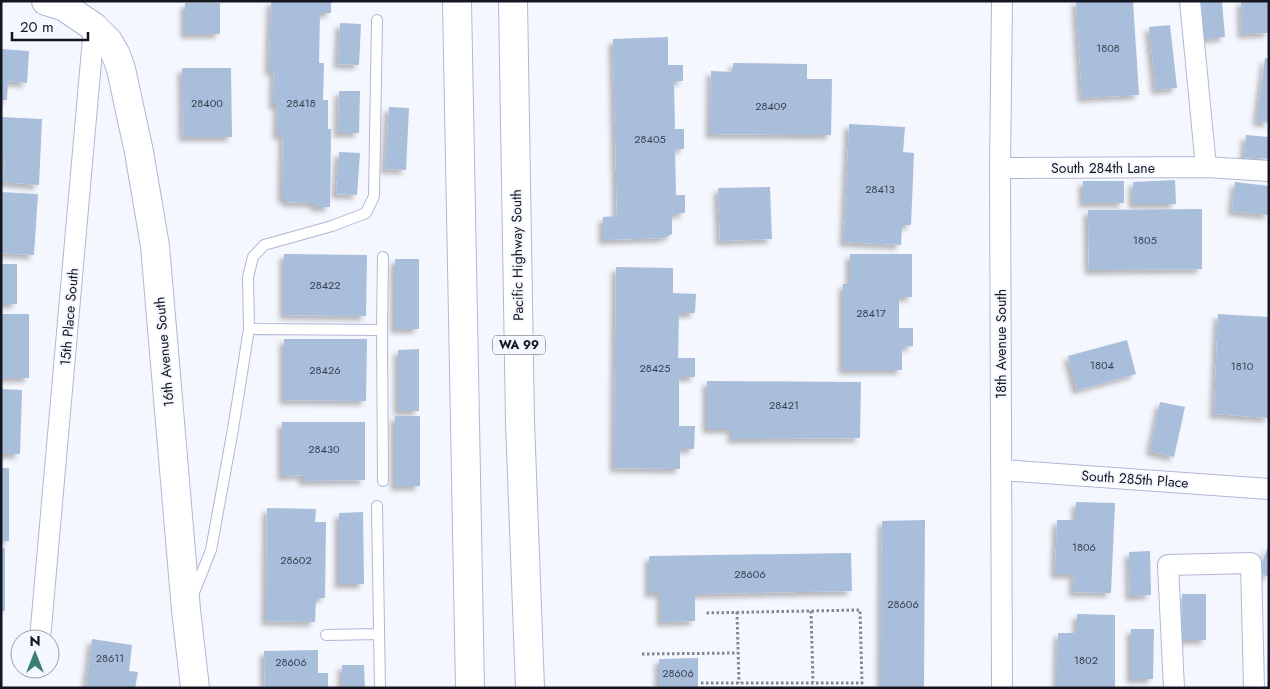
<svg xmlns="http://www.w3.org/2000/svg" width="1270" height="689" font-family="Jost,sans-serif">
	<defs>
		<filter id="shadow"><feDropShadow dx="-4.5" dy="4.5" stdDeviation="2.5" flood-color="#0004"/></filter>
	</defs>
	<rect width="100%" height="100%" fill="#f5f7fe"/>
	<path fill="#a9bedb" filter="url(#shadow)" d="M 271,1 L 331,1 L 331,13 L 320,13 L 319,63 L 324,63 L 323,100 L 328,100 L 328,129 L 331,129 L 330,207 L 315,207 L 315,203 L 286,202 L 286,198 L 282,198 L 283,135 L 277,135 L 278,105 L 273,105 L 274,71 L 269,71 Z
		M 1076,1 L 1133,1 L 1139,95 L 1082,98 Z
		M 1201,1 L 1222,1 L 1225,37 L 1204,39 Z
		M 1241,1 L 1269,1 L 1269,33 L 1242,34 Z
		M 185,3 L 220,3 L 220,34 L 185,34 Z
		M 340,23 L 361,24 L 359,65 L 338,64 Z
		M 1170,25 L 1177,88 L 1156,90 L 1149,27 Z
		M 668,37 L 668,65 L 683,65 L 683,81 L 674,81 L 675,129 L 684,129 L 684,149 L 675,149 L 676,195 L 685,195 L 685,213 L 672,214 L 672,234 L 664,238 L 603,240 L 603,217 L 617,216 L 613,39 Z
		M 1,49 L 29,51 L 27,83 L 8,81 L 7,100 L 1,100 Z
		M 1265,58 L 1269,59 L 1269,123 L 1257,121 Z
		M 733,63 L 807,64 L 807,79 L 832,79 L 831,135 L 710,134 L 711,71 L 733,72 Z
		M 182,68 L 231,68 L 232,137 L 183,137 Z
		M 339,91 L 360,91 L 359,133 L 338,133 Z
		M 389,107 L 409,108 L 406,170 L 385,169 Z
		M 1,117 L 42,119 L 39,185 L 3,182 L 5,158 L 1,158 Z
		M 849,124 L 905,127 L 903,152 L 914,153 L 911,225 L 902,225 L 901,245 L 844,242 Z
		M 1246,135 L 1269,137 L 1269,159 L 1244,157 Z
		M 339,152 L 360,153 L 357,195 L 336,194 Z
		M 1175,180 L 1176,204 L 1133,204 L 1133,182 Z
		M 1083,181 L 1124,181 L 1124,203 L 1083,203 Z
		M 1235,182 L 1269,186 L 1269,215 L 1232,211 Z
		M 770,187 L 772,239 L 720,241 L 718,188 Z
		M 1,192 L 38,194 L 34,255 L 1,253 Z
		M 1202,209 L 1202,269 L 1089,270 L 1088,210 Z
		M 284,254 L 367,255 L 366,316 L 284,315 Z
		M 850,254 L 912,254 L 912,297 L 899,297 L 899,328 L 913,328 L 913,346 L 902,347 L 902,370 L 843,370 L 843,284 L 850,284 Z
		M 395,259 L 419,259 L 419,329 L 395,329 Z
		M 1,264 L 17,264 L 17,304 L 1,304 Z
		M 616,267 L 673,268 L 673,293 L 696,294 L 695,313 L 679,313 L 678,358 L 695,358 L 695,377 L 679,377 L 679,426 L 695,426 L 694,449 L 680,449 L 680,469 L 614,468 Z
		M 1,314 L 29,314 L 29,378 L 1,378 Z
		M 1218,314 L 1269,317 L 1269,418 L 1214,414 Z
		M 284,339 L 367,339 L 366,401 L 284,400 Z
		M 1127,340 L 1136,374 L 1077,390 L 1068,356 Z
		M 419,349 L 419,411 L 398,411 L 398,350 Z
		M 707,381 L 861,382 L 860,438 L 732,439 L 732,429 L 707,429 Z
		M 1,389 L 22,390 L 20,454 L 1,454 Z
		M 1160,402 L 1185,407 L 1174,457 L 1150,451 Z
		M 395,416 L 420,416 L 420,486 L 395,486 Z
		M 282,422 L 365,422 L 365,480 L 303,481 L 303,475 L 282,476 Z
		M 1,468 L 9,468 L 9,541 L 1,541 Z
		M 1076,502 L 1115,503 L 1111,593 L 1073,592 L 1074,574 L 1055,574 L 1057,520 L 1076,520 Z
		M 267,508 L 316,509 L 315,522 L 326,522 L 325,598 L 316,598 L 315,622 L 266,621 Z
		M 363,512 L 364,584 L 339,584 L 339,513 Z
		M 925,520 L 924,688 L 881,688 L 882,521 Z
		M 1269,544 L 1269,577 L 1258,573 Z
		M 1,548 L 5,548 L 5,611 L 1,611 Z
		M 1150,551 L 1151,595 L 1130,596 L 1129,552 Z
		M 851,553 L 852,591 L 695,594 L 695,621 L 661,622 L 661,593 L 649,593 L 649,556 Z
		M 1182,594 L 1206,594 L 1206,640 L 1181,640 Z
		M 1077,614 L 1115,615 L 1115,688 L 1057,688 L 1058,633 L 1077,633 Z
		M 1131,629 L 1154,629 L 1153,679 L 1131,679 Z
		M 92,639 L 132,645 L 129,671 L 138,672 L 135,688 L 86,688 Z
		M 318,650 L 318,673 L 328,673 L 328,688 L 265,688 L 264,651 Z
		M 698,658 L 698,688 L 659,688 L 659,659 Z
		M 342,665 L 364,665 L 365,688 L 342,688 Z"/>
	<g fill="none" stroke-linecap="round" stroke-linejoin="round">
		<defs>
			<path id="lane" d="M 249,329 L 382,330 L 383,481
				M 382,330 L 383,257
				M 377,506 L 380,688
				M 193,595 L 211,550 L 233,429 L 249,329 L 248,277 L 253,257 L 264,245 L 332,226 L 366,213 L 374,196 L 377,20
				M 326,635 L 379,634"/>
			<path id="street" d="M 1002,1 L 1000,168 L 1002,688
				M 1190,1 L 1206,167
				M 1000,168 L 1206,167 L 1269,171
				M 1002,470 L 1269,489
				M 40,639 L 94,27 L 90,21
				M 1174,688 L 1168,565 L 1251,563 L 1254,688"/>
			<path id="secondary" d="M 46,1 L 63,6 L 94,27 L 108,41 L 116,55 L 121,69 L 139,152 L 155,246 L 186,610 L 195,688"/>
			<path id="primary" d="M 457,1 L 470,688
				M 513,1 L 520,422 L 530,688"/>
		</defs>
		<use href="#lane" stroke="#afb7d7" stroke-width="12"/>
		<use href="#street" stroke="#afb7d7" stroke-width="22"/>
		<use href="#secondary" stroke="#afb7d7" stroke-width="30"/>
		<use href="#primary" stroke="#afb7d7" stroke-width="30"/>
		<path stroke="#848790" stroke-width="3" stroke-dasharray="2.5 2.5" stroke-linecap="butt" d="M 811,611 L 813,682
			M 737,612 L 739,683
			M 642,654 L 738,653
			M 701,683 L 862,683 L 860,610 L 705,613"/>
		<use href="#lane" stroke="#fff" stroke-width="10"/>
		<use href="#street" stroke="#fff" stroke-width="20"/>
		<use href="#secondary" stroke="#fff" stroke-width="28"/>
		<use href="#primary" stroke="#fff" stroke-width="28"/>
	</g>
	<g text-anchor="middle" stroke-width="4" stroke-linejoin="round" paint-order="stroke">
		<g font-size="11" fill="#394150">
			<text x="1108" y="52">1808</text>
			<text x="207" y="107">28400</text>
			<text x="301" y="107">28418</text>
			<text x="771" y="110">28409</text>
			<text x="650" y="143">28405</text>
			<text x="880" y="193">28413</text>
			<text x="1145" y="244">1805</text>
			<text x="325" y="289">28422</text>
			<text x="871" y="317">28417</text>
			<text x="1102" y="369">1804</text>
			<text x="1242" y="370">1810</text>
			<text x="655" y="372">28425</text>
			<text x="325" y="374">28426</text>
			<text x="784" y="409">28421</text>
			<text x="324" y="453">28430</text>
			<text x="1084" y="551">1806</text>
			<text x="296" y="564">28602</text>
			<text x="750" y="578">28606</text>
			<text x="903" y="608">28606</text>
			<text x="110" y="662">28611</text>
			<text x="1086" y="664">1802</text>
			<text x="291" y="666">28606</text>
			<text x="678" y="677">28606</text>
		</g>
		<rect fill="#f5f7fe" stroke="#585a64" stroke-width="1" x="493" y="335.5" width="52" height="19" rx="4"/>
		<g font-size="12" font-weight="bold" fill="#141722">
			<text x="519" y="349">WA 99</text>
		</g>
		<g font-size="14" fill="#141722" stroke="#f5f7fe">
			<text x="1103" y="173">South 284th Lane</text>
			<text transform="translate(517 255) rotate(-91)" y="5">Pacific Highway South</text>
			<text transform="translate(69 317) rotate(-85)" y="5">15th Place South</text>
			<text transform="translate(1001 344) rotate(-90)" y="5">18th Avenue South</text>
			<text transform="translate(164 352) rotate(-95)" y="5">16th Avenue South</text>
			<text transform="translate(1135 479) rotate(4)" y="5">South 285th Place</text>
		</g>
	</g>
	<rect width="1270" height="689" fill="none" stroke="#141722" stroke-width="5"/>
	<g transform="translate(35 654)"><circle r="24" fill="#f5f7fe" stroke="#9b9da6"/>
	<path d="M0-4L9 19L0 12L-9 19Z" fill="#3a7d71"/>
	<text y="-8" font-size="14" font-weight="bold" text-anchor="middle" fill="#141722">N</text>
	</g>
	<path d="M12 32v8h76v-8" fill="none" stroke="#141722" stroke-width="2.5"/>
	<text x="20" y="32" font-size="15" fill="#141722" stroke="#f5f7fe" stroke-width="4" paint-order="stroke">20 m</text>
</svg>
